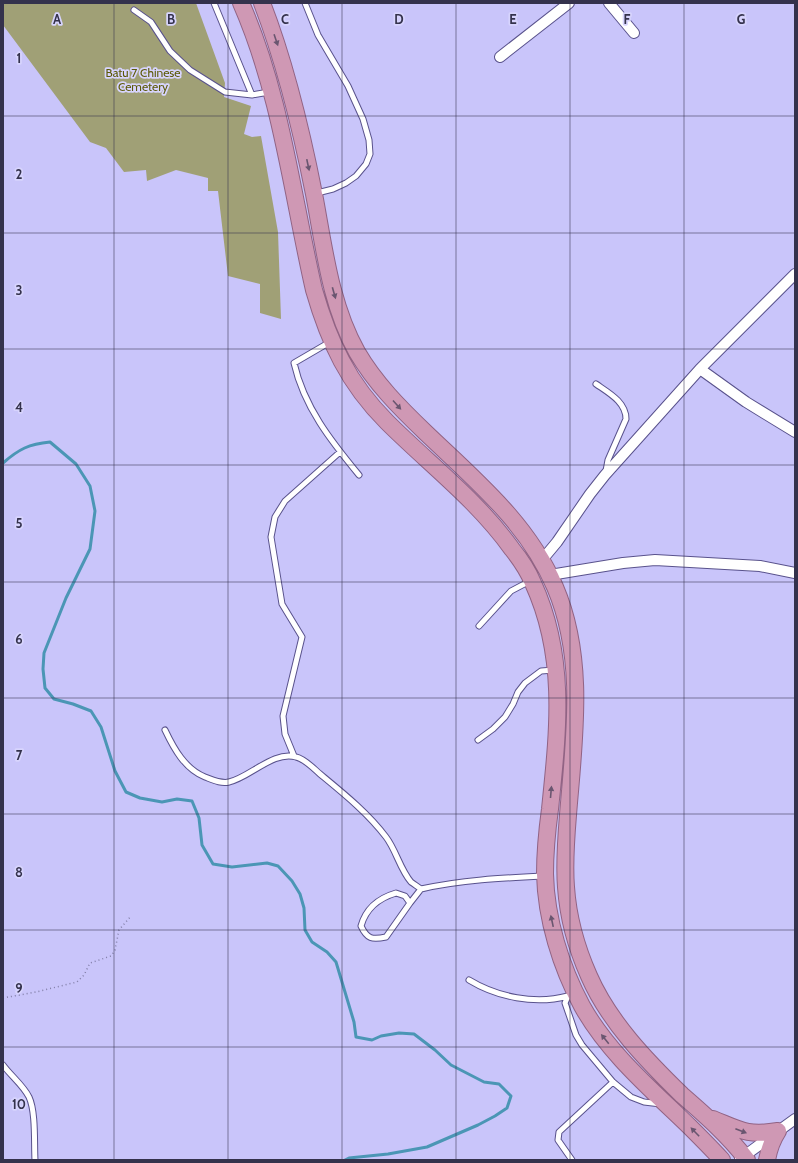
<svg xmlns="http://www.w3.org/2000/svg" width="798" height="1163" font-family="Cabin,sans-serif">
	<rect width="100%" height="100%" fill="#c9c5fa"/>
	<path fill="#a0a076" d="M 3,3 L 196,3 L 225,83 L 224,97 L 251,106 L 244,134 L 252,137 L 261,136 L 278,232 L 281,319 L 260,313 L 260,284 L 228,276 L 218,191 L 208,191 L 208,178 L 176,170 L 147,181 L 146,170 L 124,172 L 106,148 L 90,142 L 3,25 Z"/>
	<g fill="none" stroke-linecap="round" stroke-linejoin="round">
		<path stroke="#4b96b5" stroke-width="3" d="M 3,463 C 19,449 29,444 50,442 L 76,464 L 90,486 L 95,511 L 90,549 L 66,598 L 44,653 L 43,669 L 45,688 L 54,699 L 73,704 L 91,711 L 101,727 L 115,771 L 126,792 L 140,798 L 162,802 L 177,799 L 192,801 L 199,818 L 202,845 L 213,864 L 232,867 L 267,863 L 278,866 L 292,881 L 300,894 L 304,908 L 305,930 L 312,942 L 327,952 L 336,962 L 354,1022 L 356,1037 L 372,1040 L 381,1036 L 399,1033 L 414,1034 L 435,1050 L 451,1065 L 484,1082 L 499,1084 L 511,1096 L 507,1108 L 495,1116 L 478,1125 L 427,1147 L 388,1154 L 349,1158 L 345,1160"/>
		<defs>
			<path id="service" d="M 214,3 L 252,95 L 269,92
				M 305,3 L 318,35 L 348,86 L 363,119 L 369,140 L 370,154 L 366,164 L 356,176 L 346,183 L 333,189 L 317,193
				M 134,10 L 151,22 L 170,51 L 190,70 L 225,92 L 252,95
				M 330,342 L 294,363 C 304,407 331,441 359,475
				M 596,384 C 609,393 626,402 626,419 L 608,460 L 606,471
				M 479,626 L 511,591 L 530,581
				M 165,730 C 174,749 185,769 205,777 C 213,780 221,784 229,782 C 249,778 274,750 296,757 C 305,759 313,768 320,774 C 343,793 368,813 386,837 C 396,850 400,869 411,882 C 414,884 418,887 421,889 C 461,880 502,878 543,876
				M 478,740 L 493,729 L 505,717 L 513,704 L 518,692 L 525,683 L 541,671 L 554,670
				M 294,756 L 285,734 L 283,716 L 302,637 L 282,604 L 271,537 L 275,517 L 285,501 L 340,452
				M 396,893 L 405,896 L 410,903 L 386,937 C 372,940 367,939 361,926 C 366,908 379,898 396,893 Z
				M 410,903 L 421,889
				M 469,980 C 497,997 535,1005 568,996
				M 572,991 L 568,996 L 565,1003 L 576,1035 L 582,1045 L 613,1082 L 631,1097 L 644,1102 L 661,1104
				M 3,1065 C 11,1076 23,1085 29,1097 C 36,1112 34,1143 35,1160
				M 572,1160 L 558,1140 L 559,1132 L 613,1082"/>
			<path id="minor" d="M 609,3 L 634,33
				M 500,57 L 569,3
				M 700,369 L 746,402 L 795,432
				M 542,560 L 557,542 L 590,494 L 605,475 L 700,369 L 795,274
				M 550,575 L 623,563 L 655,560 L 760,566 L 795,573
				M 740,1159 L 795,1119"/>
			<path id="trunk" d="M 241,3 C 281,94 292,194 314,290 C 329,342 348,383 387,422 C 429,464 477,500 512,549 C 520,559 528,571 533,583 C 567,657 558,731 550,809 C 547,831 545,852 545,874 C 546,919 561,967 582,1006 C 608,1053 652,1090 690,1127 C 701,1138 712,1149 722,1160
				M 262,3 C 286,65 301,128 314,194 C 324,246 330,304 357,352 C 375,383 400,408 425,432 C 474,479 528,523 555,587 C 586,659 574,739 568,815 C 566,839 564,863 566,887 C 568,917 577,949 589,976 C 609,1022 647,1061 682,1095 C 705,1115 729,1136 747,1160
				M 713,1119 C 740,1130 747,1136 778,1131
				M 767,1160 C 769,1149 772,1140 778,1131"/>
		</defs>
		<use href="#service" stroke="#59528c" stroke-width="7"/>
		<use href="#minor" stroke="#59528c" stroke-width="12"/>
		<use href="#trunk" stroke="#916384" stroke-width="18"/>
		<path stroke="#827fa7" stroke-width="1.5" stroke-dasharray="1 3" stroke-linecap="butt" d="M 3,998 L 36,992 L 77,982 L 84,975 L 90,963 L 111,956 L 115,950 L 119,930 L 131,916"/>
		<use href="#service" stroke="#fff" stroke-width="5"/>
		<use href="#minor" stroke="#fff" stroke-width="10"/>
		<use href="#trunk" stroke="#cf98b4" stroke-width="16"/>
	</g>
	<defs><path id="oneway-solid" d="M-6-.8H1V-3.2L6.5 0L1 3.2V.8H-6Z"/></defs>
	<g fill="#6a5670">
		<use href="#oneway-solid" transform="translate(276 40) rotate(71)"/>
		<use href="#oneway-solid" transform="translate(308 165) rotate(78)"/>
		<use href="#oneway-solid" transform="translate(334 293) rotate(74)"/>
		<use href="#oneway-solid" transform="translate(397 405) rotate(48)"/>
		<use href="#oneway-solid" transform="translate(551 792) rotate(-85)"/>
		<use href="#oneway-solid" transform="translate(552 921) rotate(-102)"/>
		<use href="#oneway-solid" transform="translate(605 1039) rotate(-129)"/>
		<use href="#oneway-solid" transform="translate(741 1131) rotate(21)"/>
		<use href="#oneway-solid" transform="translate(695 1132) rotate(-134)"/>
	</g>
	<path fill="none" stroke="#34324c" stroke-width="1" stroke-opacity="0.55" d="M 114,3 L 114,1160M 228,3 L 228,1160M 342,3 L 342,1160M 456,3 L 456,1160M 570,3 L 570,1160M 684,3 L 684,1160M 3,116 L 795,116M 3,233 L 795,233M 3,349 L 795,349M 3,465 L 795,465M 3,582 L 795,582M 3,698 L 795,698M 3,814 L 795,814M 3,930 L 795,930M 3,1047 L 795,1047"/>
	<g text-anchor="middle" stroke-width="3.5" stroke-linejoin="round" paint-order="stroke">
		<g font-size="12" fill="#5c5a08" stroke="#d7d4fd">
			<text x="143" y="77">Batu 7 Chinese<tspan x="143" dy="14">Cemetery</tspan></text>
		</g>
	</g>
	<g font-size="13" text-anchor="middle" font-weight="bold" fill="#34324c" stroke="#d7d4fd" stroke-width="3.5" stroke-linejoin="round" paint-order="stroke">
		<text x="57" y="24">A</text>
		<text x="171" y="24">B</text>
		<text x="285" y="24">C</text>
		<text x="399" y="24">D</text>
		<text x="513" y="24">E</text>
		<text x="627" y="24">F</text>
		<text x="741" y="24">G</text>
		<text x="19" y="63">1</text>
		<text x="19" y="179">2</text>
		<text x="19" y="295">3</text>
		<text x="19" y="412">4</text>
		<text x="19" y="528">5</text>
		<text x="19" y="644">6</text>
		<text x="19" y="760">7</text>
		<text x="19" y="877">8</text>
		<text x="19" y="993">9</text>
		<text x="19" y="1109">10</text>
	</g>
	<rect width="798" height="1163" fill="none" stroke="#34324c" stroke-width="8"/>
</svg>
